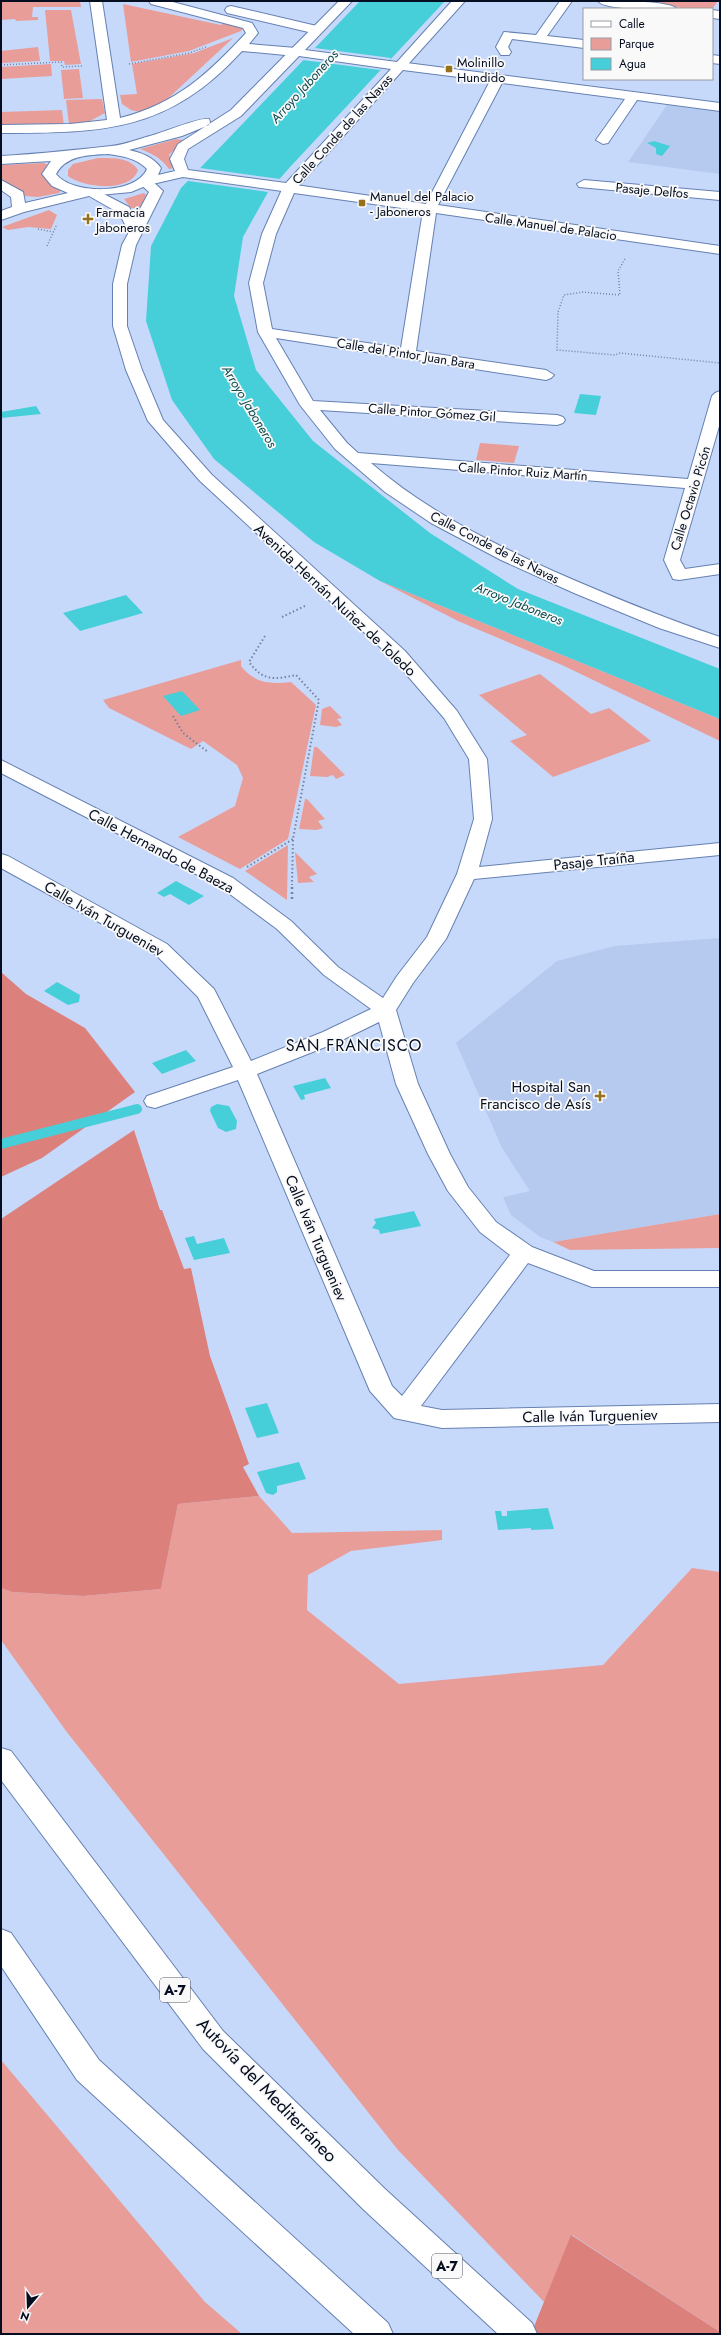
<svg xmlns="http://www.w3.org/2000/svg" width="721" height="2335" font-family="Jost,sans-serif">
	<rect width="100%" height="100%" fill="#c7d9fb"/>
	<path fill="#b6caef" d="M 667,105 L 720,112 L 720,174 L 628,162 Z
		M 720,938 L 720,1214 L 553,1242 L 540,1237 L 511,1215 L 503,1197 L 530,1191 L 502,1148 L 456,1043 L 557,961 L 615,946 Z"/>
	<path fill="#e89d99" d="M 1,1 L 80,1 L 81,7 L 33,7 L 32,17 L 38,17 L 38,20 L 16,21 L 15,19 L 1,20 Z
		M 626,1 L 718,1 L 712,9 L 691,9 Z
		M 123,4 L 221,25 L 224,23 L 242,27 L 243,29 L 241,31 L 189,51 L 131,62 Z
		M 45,10 L 71,10 L 81,64 L 65,65 L 64,61 L 50,61 Z
		M 233,38 L 161,105 L 140,112 L 131,110 L 122,104 L 120,95 L 137,94 L 132,64 L 194,53 Z
		M 38,47 L 40,61 L 1,63 L 1,51 Z
		M 51,64 L 52,76 L 1,79 L 1,67 Z
		M 79,69 L 83,98 L 64,99 L 61,70 Z
		M 102,99 L 105,113 L 90,121 L 69,125 L 66,100 Z
		M 62,110 L 64,126 L 1,125 L 1,112 Z
		M 176,139 L 184,140 L 169,155 L 174,168 L 169,169 C 161,158 153,154 140,149 Z
		M 98,158 C 112,158 130,157 138,170 C 131,193 83,188 68,176 L 68,170 L 73,164 Z
		M 44,163 L 48,165 L 45,171 L 49,182 L 61,190 L 59,193 L 38,197 L 24,196 L 16,187 L 1,181 L 1,165 Z
		M 144,193 L 146,195 L 141,208 L 131,208 L 124,199 Z
		M 49,210 L 57,215 L 51,229 L 28,227 L 8,230 L 2,227 Z
		M 480,443 L 519,446 L 514,463 L 476,460 Z
		M 380,581 L 720,719 L 720,741 L 562,665 L 458,621 Z
		M 241,660 L 241,666 C 255,684 270,684 291,682 L 316,705 L 288,839 L 240,869 L 178,837 L 235,806 L 243,778 L 237,765 L 203,741 L 191,749 L 109,708 L 103,700 Z
		M 540,674 L 591,714 L 609,708 L 651,741 L 553,777 L 510,741 L 527,735 L 479,695 Z
		M 330,706 L 342,718 L 337,719 L 342,725 L 336,727 L 320,725 L 322,709 Z
		M 314,747 L 317,747 L 345,775 L 336,779 L 333,775 L 327,777 L 310,776 Z
		M 305,799 L 307,799 L 325,819 L 318,821 L 323,828 L 317,830 L 299,829 Z
		M 288,845 L 287,900 L 245,871 Z
		M 295,852 L 317,874 L 309,877 L 314,882 L 298,883 Z
		M 720,1214 L 720,1248 L 570,1250 L 553,1242 Z
		M 259,1496 L 292,1533 L 442,1530 L 442,1540 L 351,1551 L 308,1575 L 307,1610 L 399,1684 L 603,1665 L 692,1568 L 720,1572 L 720,2332 L 572,2235 L 546,2304 L 398,2150 L 66,1731 L 1,1640 L 1,1588 L 12,1592 L 83,1596 L 161,1589 L 178,1504 Z
		M 1,2060 L 205,2302 L 242,2334 L 1,2334 Z"/>
	<path fill="#dc807c" d="M 1,972 L 26,994 L 85,1028 L 135,1092 L 42,1158 L 1,1177 Z
		M 134,1130 L 160,1210 L 162,1210 L 184,1269 L 191,1268 L 210,1356 L 249,1464 L 243,1467 L 259,1496 L 178,1504 L 161,1589 L 83,1596 L 12,1592 L 1,1588 L 1,1219 Z
		M 571,2235 L 720,2332 L 720,2334 L 531,2334 Z"/>
	<path fill="#46ced9" d="M 360,1 L 445,1 L 291,166 L 268,192 L 243,237 L 234,296 L 256,370 L 313,441 L 430,533 L 518,589 L 720,669 L 720,719 L 380,581 L 314,542 L 214,459 L 172,400 L 146,321 L 151,246 L 181,188 Z
		M 654,141 L 670,146 L 662,156 L 656,154 L 656,148 L 647,143 Z
		M 580,394 L 601,396 L 596,415 L 574,413 Z
		M 36,406 L 41,414 L 1,418 L 1,412 Z
		M 126,595 L 143,613 L 80,631 L 63,613 Z
		M 182,691 L 200,710 L 181,716 L 163,696 Z
		M 176,881 L 204,896 L 189,905 L 170,894 L 164,897 L 157,893 Z
		M 57,982 L 80,995 L 79,1002 L 68,1005 L 44,991 Z
		M 186,1050 L 196,1061 L 162,1074 L 152,1063 Z
		M 325,1078 L 331,1088 L 304,1095 L 305,1099 L 301,1100 L 293,1086 Z
		M 217,1104 L 229,1106 L 237,1121 L 236,1129 L 226,1132 L 218,1128 L 210,1111 L 211,1107 Z
		M 414,1211 L 421,1226 L 380,1234 L 379,1230 L 372,1228 L 376,1223 L 374,1219 Z
		M 194,1236 L 197,1244 L 224,1238 L 230,1253 L 194,1260 L 185,1238 Z
		M 267,1403 L 279,1433 L 257,1438 L 245,1408 Z
		M 299,1462 L 306,1479 L 277,1486 L 277,1492 L 273,1495 L 266,1493 L 257,1472 Z
		M 548,1508 L 554,1529 L 531,1530 L 531,1528 L 498,1530 L 495,1511 L 501,1511 L 502,1516 L 507,1516 L 507,1511 Z"/>
	<path fill="#c7d9fb" d="M 315,48 L 391,58 L 380,70 L 303,60 Z
		M 200,168 L 280,179 L 268,192 L 188,181 Z"/>
	<g fill="none" stroke-linecap="round" stroke-linejoin="round">
		<path stroke="#46ced9" stroke-width="10" d="M 1,1144 L 137,1109"/>
		<defs>
			<path id="minor" d="M 90,1 L 102,1 L 120,118 C 176,104 208,74 246,33 L 243,28 L 151,4 L 149,1 L 169,1 L 252,23 L 258,33 L 249,44 L 296,48 L 302,52 L 296,56 L 242,51 C 168,132 104,133 1,133 L 1,125 L 70,124 L 107,120 Z
				M 560,1 L 572,1 L 547,36 L 584,40 L 584,48 L 512,39 L 508,47 L 511,52 L 509,55 L 501,55 L 496,47 L 504,32 L 536,35 Z
				M 598,1 C 612,1 670,0 677,9 C 663,9 605,11 598,1 Z
				M 231,6 L 321,27 L 323,30 L 317,34 L 227,13 L 225,10 L 227,7 Z
				M 712,10 L 720,11 L 720,19 L 712,18 Z
				M 712,55 L 720,56 L 720,64 L 712,63 Z
				M 399,62 L 720,103 L 720,111 L 637,100 L 608,143 L 603,144 L 596,140 L 625,99 L 502,83 L 438,205 L 720,246 L 720,254 L 436,213 L 416,351 L 546,370 L 554,375 L 551,378 L 546,380 L 276,338 L 313,401 L 557,415 L 563,417 L 565,420 L 563,423 L 557,425 L 320,410 L 347,443 L 358,453 L 688,479 L 712,396 L 715,393 L 720,391 L 720,423 L 680,560 L 685,569 L 720,564 L 720,574 L 679,580 L 673,579 L 664,560 L 685,488 L 371,463 C 425,510 488,541 553,571 C 608,595 663,618 720,637 L 720,648 L 659,628 L 574,593 L 501,560 L 431,523 L 385,492 L 335,449 L 300,405 L 258,332 L 249,283 L 262,234 L 284,185 L 289,184 L 426,204 L 490,81 L 395,69 L 393,66 ZM 294,193 L 423,211 L 401,348 L 272,329 L 263,283 L 276,234 Z
				M 145,178 L 150,179 L 163,191 L 136,245 L 127,284 L 127,326 L 142,370 L 163,420 L 212,475 L 405,651 L 457,711 L 487,759 L 492,819 L 479,867 L 720,843 L 720,855 L 474,879 L 446,939 L 413,983 L 396,1010 L 418,1084 L 450,1154 L 468,1187 L 496,1222 L 532,1247 L 594,1271 L 720,1271 L 720,1287 L 592,1287 L 528,1263 L 421,1406 L 442,1410 L 720,1404 L 720,1422 L 442,1428 L 394,1418 L 370,1391 L 238,1080 L 155,1108 L 147,1106 L 144,1101 L 147,1096 L 233,1067 L 198,997 L 153,952 L 1,868 L 1,854 L 8,856 L 167,944 L 214,989 L 251,1061 L 323,1032 L 371,1009 L 324,975 L 277,929 L 219,886 L 1,773 L 1,760 L 233,878 L 291,921 L 338,967 L 383,998 L 397,976 L 427,937 L 457,874 L 474,819 L 469,759 L 444,718 L 393,659 L 200,481 L 148,421 L 126,370 L 113,326 L 113,284 L 122,245 L 129,232 L 119,213 L 82,192 L 84,189 L 94,189 L 129,207 L 135,218 L 149,192 L 138,182 ZM 379,1022 L 396,1084 L 428,1154 L 448,1191 L 480,1232 L 510,1255 L 402,1396 L 392,1386 L 257,1074 L 338,1042 Z
				M 584,180 L 720,192 L 720,200 L 579,187 L 577,184 Z"/>
			<path id="major" d="M 339,1 L 352,1 L 305,50 L 397,62 L 452,1 L 465,1 L 294,191 L 289,192 L 183,177 L 148,185 L 131,192 L 89,196 L 24,212 L 1,220 L 1,211 L 12,207 L 11,197 L 1,190 L 1,180 L 23,192 L 25,203 L 68,193 L 52,186 L 42,174 L 51,161 L 1,164 L 1,156 C 38,154 75,150 111,146 C 124,145 138,139 150,136 C 162,133 200,117 209,119 L 210,122 L 209,125 L 182,136 L 129,150 C 142,153 153,157 161,168 L 158,175 L 175,171 L 170,159 L 178,144 L 231,110 ZM 299,56 L 391,69 L 286,183 L 188,170 L 184,159 L 188,149 L 241,116 ZM 108,154 C 123,156 136,158 147,169 C 136,195 72,195 56,174 C 66,155 89,155 108,154 Z"/>
			<path id="highway" d="M 1,1748 L 11,1751 L 223,2031 L 385,2189 L 532,2323 L 537,2334 L 498,2334 L 363,2209 L 203,2049 L 1,1780 Z
				M 1,1929 L 11,1933 L 99,2060 L 388,2323 L 393,2334 L 354,2334 L 77,2080 L 1,1966 Z"/>
		</defs>
		<use href="#minor" stroke="#6580b2" stroke-width="2"/>
		<use href="#major" stroke="#6580b2" stroke-width="2"/>
		<use href="#highway" stroke="#6580b2" stroke-width="2"/>
		<path stroke="#74829e" stroke-width="1.5" stroke-dasharray="1 2" stroke-linecap="butt" d="M 129,64 L 189,53 L 206,47
			M 1,65 L 61,62 L 62,67 L 82,66
			M 38,229 L 53,232
			M 47,246 L 57,224
			M 625,259 L 618,271 L 620,295 L 583,292 L 564,295 L 558,312 L 557,350 L 615,355 L 620,353 L 720,363"/>
		<path stroke="#74829e" stroke-width="2" stroke-dasharray="1.5 2.5" stroke-linecap="butt" d="M 282,617 L 307,605
			M 265,636 L 249,662 C 263,681 274,680 296,675 L 319,700 L 293,839 L 292,885
			M 173,716 L 183,733 L 208,752
			M 247,867 L 293,839"/>
		<path stroke="#74829e" stroke-width="2.5" stroke-dasharray="2 3" stroke-linecap="butt" d="M 292,899 L 292,884"/>
		<use href="#minor" fill="#fff" fill-rule="evenodd"/>
		<use href="#major" fill="#fff" fill-rule="evenodd"/>
		<use href="#highway" fill="#fff" fill-rule="evenodd"/>
	</g>
	<g fill="#96701a" stroke="#f9f9f9" stroke-width="1.5">
		<rect x="445" y="65" width="8" height="8" rx="2"/>
		<rect x="358" y="199" width="8" height="8" rx="2"/>
		<path d="M86 213h4v4h4v4h-4v4h-4v-4h-4v-4h4z"/>
		<path d="M598 1090h4v4h4v4h-4v4h-4v-4h-4v-4h4z"/>
	</g>
	<g text-anchor="middle" stroke-width="3.5" stroke-linejoin="round" paint-order="stroke">
		<g font-size="13" fill="#050e20" stroke="#f9f9f9" text-anchor="start">
			<text x="457" y="67">Molinillo<tspan x="457" dy="15">Hundido</tspan></text>
			<text x="370" y="201">Manuel del Palacio<tspan x="370" dy="15">- Jaboneros</tspan></text>
			<text x="96" y="217">Farmacia<tspan x="96" dy="15">Jaboneros</tspan></text>
		</g>
		<g font-size="13" font-style="italic" fill="#0a484c" stroke="#f9f9f9">
			<text transform="translate(304 86) rotate(-48)" y="5">Arroyo Jaboneros</text>
			<text transform="translate(250 406) rotate(59)" y="5">Arroyo Jaboneros</text>
			<text transform="translate(519 603) rotate(22)" y="5">Arroyo Jaboneros</text>
		</g>
		<g font-size="13" fill="#050e20" stroke="#f9f9f9">
			<text transform="translate(342 129) rotate(-48)" y="5">Calle Conde de las Navas</text>
			<text transform="translate(652 190) rotate(5)" y="5">Pasaje Delfos</text>
			<text transform="translate(551 226) rotate(8)" y="5">Calle Manuel de Palacio</text>
			<text transform="translate(406 353) rotate(9)" y="5">Calle del Pintor Juan Bara</text>
			<text transform="translate(432 412) rotate(4)" y="5">Calle Pintor Gómez Gil</text>
			<text transform="translate(523 471) rotate(4)" y="5">Calle Pintor Ruiz Martín</text>
			<text transform="translate(690 498) rotate(-73)" y="5">Calle Octavio Picón</text>
			<text transform="translate(495 547) rotate(27)" y="5">Calle Conde de las Navas</text>
		</g>
		<g fill="#f9f9f9" stroke="#4e5461" stroke-width="1">
			<rect x="160" y="1978" width="30" height="24" rx="3"/>
			<rect x="432" y="2254" width="30" height="24" rx="3"/>
		</g>
		<g font-size="14" font-weight="bold" fill="#050e20">
			<text x="175" y="1995">A-7</text>
			<text x="447" y="2271">A-7</text>
		</g>
		<g font-size="15" fill="#050e20" stroke="#f9f9f9">
			<text transform="translate(335 600) rotate(43)" y="5">Avenida Hernán Nuñez de Toledo</text>
			<text transform="translate(161 851) rotate(28)" y="5">Calle Hernando de Baeza</text>
			<text transform="translate(594 861) rotate(-6)" y="5">Pasaje Traíña</text>
			<text transform="translate(104 919) rotate(30)" y="5">Calle Iván Turgueniev</text>
			<text transform="translate(316 1238) rotate(67)" y="5">Calle Iván Turgueniev</text>
			<text transform="translate(590 1416) rotate(-1)" y="5">Calle Iván Turgueniev</text>
		</g>
		<g font-size="15" fill="#050e20" stroke="#f9f9f9" text-anchor="end">
			<text x="591" y="1092">Hospital San<tspan x="591" dy="17">Francisco de Asís</tspan></text>
		</g>
		<g font-size="16" letter-spacing="1" fill="#050e20" stroke="#f9f9f9">
			<text x="354" y="1051">SAN FRANCISCO</text>
		</g>
		<g font-size="18" fill="#050e20" stroke="#f9f9f9">
			<text transform="translate(267 2090) rotate(46)" y="6">Autovía del Mediterráneo</text>
		</g>
	</g>
	<rect width="721" height="2335" fill="none" stroke="#050e20" stroke-width="4"/>
	<rect x="583" y="8" width="130" height="72" fill="#f9f9f9" stroke="#979ba2"/>
	<rect x="591" y="21" width="20" height="6" fill="#ffffff" stroke="#979ba2"/>
	<text x="619" y="28" font-size="12" fill="#050e20">Calle</text>
	<rect x="591" y="38" width="20" height="12" fill="#e89d99" stroke="#979ba2"/>
	<text x="619" y="48" font-size="12" fill="#050e20">Parque</text>
	<rect x="591" y="58" width="20" height="12" fill="#46ced9" stroke="#979ba2"/>
	<text x="619" y="68" font-size="12" fill="#050e20">Agua</text>
	<g transform="translate(28 2307) rotate(199)" stroke="#f9f9f9" stroke-width="3" paint-order="stroke">
	<path d="M0-3L7 15L0 10L-7 15Z" fill="#050e20"/>
	<text y="-6" font-size="11" font-weight="bold" text-anchor="middle" fill="#050e20">N</text>
	</g>
</svg>
